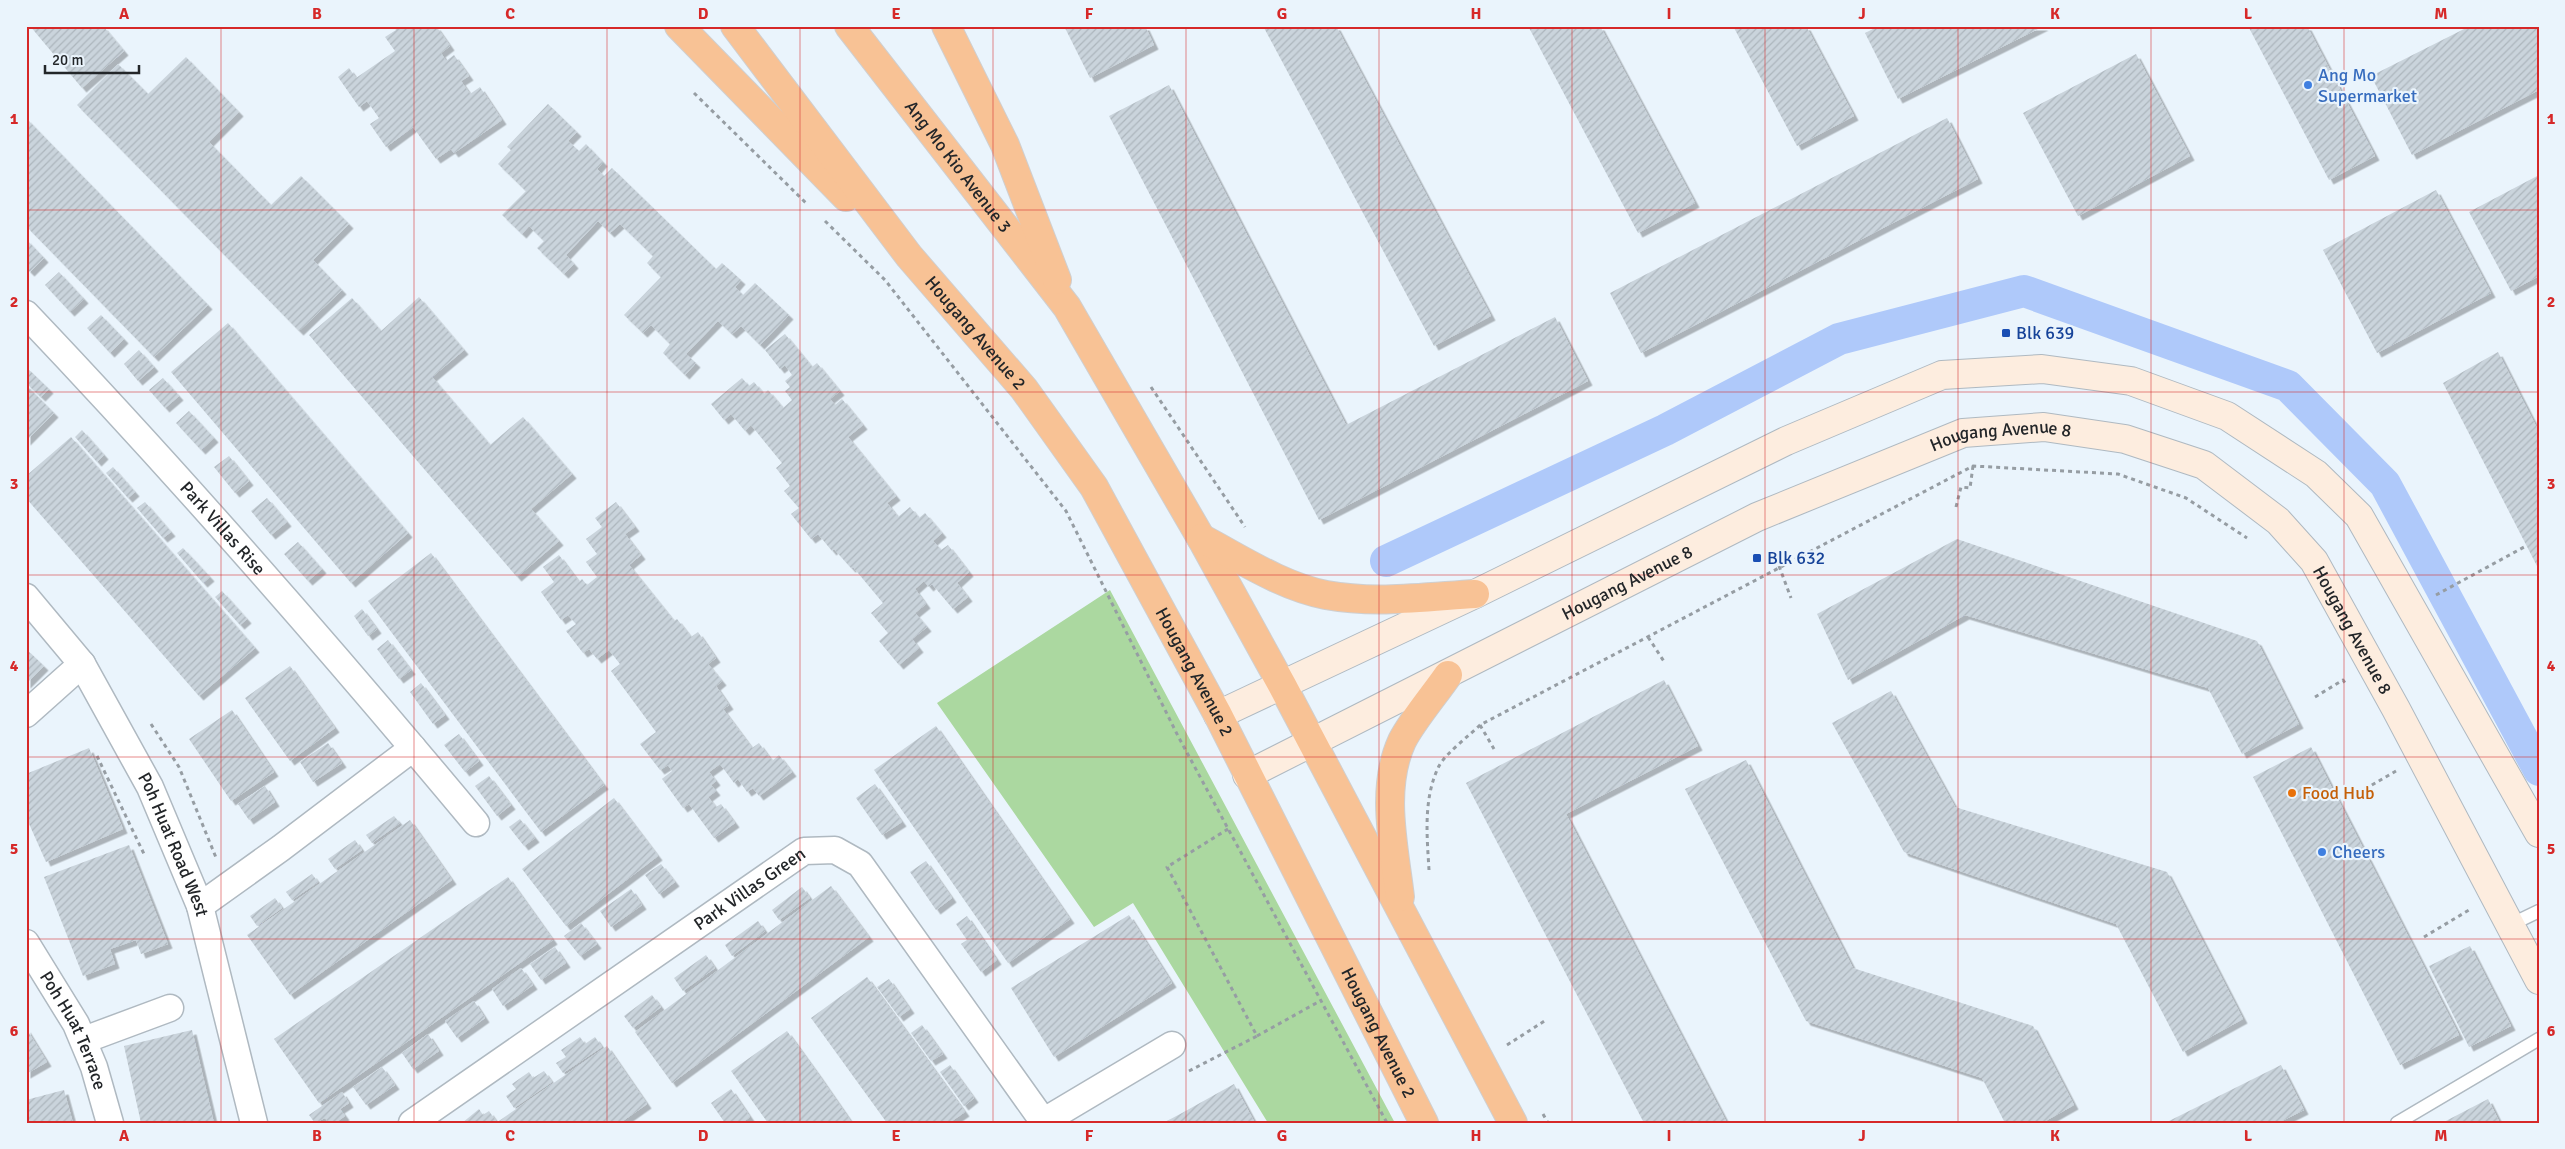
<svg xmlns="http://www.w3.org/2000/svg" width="2565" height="1149" font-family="Signika,sans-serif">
	<defs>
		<pattern id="building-hatch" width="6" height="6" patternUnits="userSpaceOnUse" patternTransform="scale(1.25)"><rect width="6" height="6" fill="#cad4dc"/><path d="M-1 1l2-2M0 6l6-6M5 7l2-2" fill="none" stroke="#adb6bd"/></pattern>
		<filter id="shadow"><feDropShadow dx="4.5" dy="4.5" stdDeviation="0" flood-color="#0004"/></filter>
	</defs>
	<rect width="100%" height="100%" fill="#eaf4fc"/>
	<path fill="#abd8a0" d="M 1110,590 L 1395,1123 L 1268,1123 L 1133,903 L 1094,927 L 937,703 Z"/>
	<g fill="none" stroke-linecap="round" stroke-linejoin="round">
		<path stroke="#afc9fa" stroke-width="32" d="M 1386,561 L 1665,430 L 1839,339 L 2024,291 L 2288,386 L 2385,484 L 2539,770"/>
	</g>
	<path fill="url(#building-hatch)" filter="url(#shadow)" d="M 30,26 L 103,26 L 124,51 L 82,88 Z
		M 394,26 L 436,26 L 450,46 L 441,53 L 446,61 L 454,55 L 469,76 L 461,81 L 470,94 L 480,87 L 502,120 L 454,153 L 451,149 L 436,159 L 413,127 L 386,147 L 370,124 L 379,118 L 367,101 L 359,107 L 338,77 L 349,68 L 356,78 L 395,51 L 385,37 L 396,30 Z
		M 1064,26 L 1145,26 L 1154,45 L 1090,78 Z
		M 1263,26 L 1336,26 L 1491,316 L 1434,346 Z
		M 1528,26 L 1600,26 L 1695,203 L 1638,233 Z
		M 1733,26 L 1806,26 L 1854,116 L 1797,146 Z
		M 1879,26 L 2044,26 L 1898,99 L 1865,33 Z
		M 2248,26 L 2307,26 L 2375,156 L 2329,180 Z
		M 2470,26 L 2539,26 L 2539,90 L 2412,155 L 2371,76 Z
		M 2136,54 L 2190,156 L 2078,216 L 2023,113 Z
		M 186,57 L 239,112 L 209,142 L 271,205 L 301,176 L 349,224 L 313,260 L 342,290 L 299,331 L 77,105 L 118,64 L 148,94 Z
		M 1169,85 L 1346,425 L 1555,317 L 1588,381 L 1319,520 L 1109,116 Z
		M 548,104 L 577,132 L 568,141 L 579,151 L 586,144 L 603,162 L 597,169 L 604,176 L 612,168 L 716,269 L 722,263 L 741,280 L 735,287 L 743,295 L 755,283 L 789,315 L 760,345 L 741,326 L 732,334 L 718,321 L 686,354 L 696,363 L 685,375 L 663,353 L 670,344 L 651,325 L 643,333 L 624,315 L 661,277 L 647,263 L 653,256 L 620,224 L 610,233 L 598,221 L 566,255 L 574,264 L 564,274 L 537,248 L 544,241 L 529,226 L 522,234 L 502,215 L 526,191 L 498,164 L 511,150 L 507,147 Z
		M 26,118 L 208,305 L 154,357 L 26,226 Z
		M 1947,118 L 1978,179 L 1641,353 L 1610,293 Z
		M 2539,175 L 2539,276 L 2511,291 L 2469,212 Z
		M 2436,190 L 2491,293 L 2377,353 L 2323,250 Z
		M 26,239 L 44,258 L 30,272 L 26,268 Z
		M 59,272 L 84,299 L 70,312 L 45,285 Z
		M 419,297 L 464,350 L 432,377 L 490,445 L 523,417 L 572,474 L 531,509 L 559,541 L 517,577 L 309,335 L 352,298 L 381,331 Z
		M 101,315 L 124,339 L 110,353 L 87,328 Z
		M 228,323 L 408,533 L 351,583 L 171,372 Z
		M 785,334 L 812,367 L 817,363 L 840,391 L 830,399 L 835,405 L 842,399 L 863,425 L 848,437 L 896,496 L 887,503 L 898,517 L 910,507 L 919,518 L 925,513 L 942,533 L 933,541 L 941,550 L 948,545 L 969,572 L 957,583 L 968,597 L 953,609 L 932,584 L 929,587 L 924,581 L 915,589 L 926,604 L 915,613 L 927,627 L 912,639 L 919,648 L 899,665 L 879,641 L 888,633 L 871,613 L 883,603 L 853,567 L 851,568 L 834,549 L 832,551 L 818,534 L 811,539 L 791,514 L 799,508 L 784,491 L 790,486 L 776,468 L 782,463 L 751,425 L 745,431 L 731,414 L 724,420 L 711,404 L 742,378 L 749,386 L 754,382 L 764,394 L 768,390 L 783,408 L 792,400 L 785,391 L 790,387 L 785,381 L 792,375 L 785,365 L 780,369 L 765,350 Z
		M 139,350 L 154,367 L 138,381 L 124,364 Z
		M 2498,352 L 2539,432 L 2539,570 L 2443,383 Z
		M 26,367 L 49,389 L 41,397 L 26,383 Z
		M 163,378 L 179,396 L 165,408 L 149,390 Z
		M 26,385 L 54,413 L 26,441 Z
		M 189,411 L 214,438 L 201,450 L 176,423 Z
		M 82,430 L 104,455 L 97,462 L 75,437 Z
		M 71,437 L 255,648 L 199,696 L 26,498 L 26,476 Z
		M 229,456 L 249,481 L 235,493 L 214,467 Z
		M 113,467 L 135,492 L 128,498 L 106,473 Z
		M 267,498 L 287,522 L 271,535 L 251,511 Z
		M 145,502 L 171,532 L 163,538 L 137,508 Z
		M 616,502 L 635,527 L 625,534 L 641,555 L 629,565 L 674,621 L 677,619 L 691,637 L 698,632 L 716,658 L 708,664 L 722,681 L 716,686 L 729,705 L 723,709 L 752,748 L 759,743 L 772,761 L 779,755 L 792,772 L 759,796 L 753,788 L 747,792 L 738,779 L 734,783 L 720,764 L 709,772 L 716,781 L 711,785 L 716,791 L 708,797 L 716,807 L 721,804 L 735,823 L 714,838 L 689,804 L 683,808 L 662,779 L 672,771 L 668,765 L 660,770 L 640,744 L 656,732 L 611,671 L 620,664 L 609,650 L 597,659 L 589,649 L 583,653 L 566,631 L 576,624 L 568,615 L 561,620 L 541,592 L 554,582 L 543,567 L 559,555 L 579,582 L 582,579 L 587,585 L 597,577 L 586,562 L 597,554 L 586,539 L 602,527 L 595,518 Z
		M 1957,539 L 2257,641 L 2299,724 L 2242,754 L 2208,688 L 1965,615 L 1848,680 L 1817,614 Z
		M 298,542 L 322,569 L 308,581 L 284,554 Z
		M 183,548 L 210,577 L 203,583 L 177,553 Z
		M 431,553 L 604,785 L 541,832 L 368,601 Z
		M 222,591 L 247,619 L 240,625 L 215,597 Z
		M 362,609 L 377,629 L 368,636 L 354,616 Z
		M 388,640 L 411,670 L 399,679 L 377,649 Z
		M 26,649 L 44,666 L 26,684 Z
		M 290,666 L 335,728 L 290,761 L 245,698 Z
		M 1664,680 L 1698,746 L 1566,814 L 1727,1123 L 1644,1123 L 1466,783 Z
		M 421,683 L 445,715 L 433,724 L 410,692 Z
		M 1891,691 L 1955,807 L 2167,872 L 2243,1019 L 2183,1052 L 2116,924 L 1904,852 L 1832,723 Z
		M 232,710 L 274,772 L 231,801 L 189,739 Z
		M 936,726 L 1070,919 L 1008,963 L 874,770 Z
		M 459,734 L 479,761 L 465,772 L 444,745 Z
		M 328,743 L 342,763 L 313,782 L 300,762 Z
		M 2311,747 L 2459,1035 L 2400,1065 L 2253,777 Z
		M 89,748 L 123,829 L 46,862 L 26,817 L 26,774 Z
		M 1746,760 L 1853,968 L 2033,1026 L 2074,1105 L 2042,1123 L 2005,1123 L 1982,1078 L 1806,1021 L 1685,789 Z
		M 489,776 L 511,805 L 497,816 L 475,786 Z
		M 875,784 L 902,822 L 882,835 L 856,798 Z
		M 265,786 L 275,802 L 249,820 L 238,804 Z
		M 614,798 L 658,856 L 566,926 L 522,869 Z
		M 394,816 L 400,823 L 372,843 L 366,835 Z
		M 520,819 L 535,838 L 524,846 L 509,827 Z
		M 410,820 L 452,880 L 290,995 L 247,935 Z
		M 355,840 L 362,850 L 335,869 L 328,859 Z
		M 129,845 L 168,944 L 141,954 L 136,940 L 110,949 L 115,964 L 83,976 L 44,877 Z
		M 926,861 L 952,898 L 936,910 L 910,872 Z
		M 661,864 L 675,882 L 659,894 L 645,875 Z
		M 312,874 L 318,882 L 292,900 L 286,892 Z
		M 508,877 L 553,940 L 319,1103 L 274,1039 Z
		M 831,886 L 869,937 L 672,1083 L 635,1032 Z
		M 802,887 L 810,898 L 779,920 L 772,910 Z
		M 631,889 L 642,905 L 611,927 L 600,911 Z
		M 275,898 L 282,908 L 257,926 L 250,916 Z
		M 1129,915 L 1172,983 L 1054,1057 L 1011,988 Z
		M 967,916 L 997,960 L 981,972 L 961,944 L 967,940 L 956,924 Z
		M 758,921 L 765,931 L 732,956 L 725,945 Z
		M 581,923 L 597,944 L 580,956 L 564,936 Z
		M 2470,946 L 2511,1026 L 2469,1047 L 2429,966 Z
		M 555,947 L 566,963 L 541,980 L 530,964 Z
		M 706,955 L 715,968 L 683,991 L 674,978 Z
		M 521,968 L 533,985 L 503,1006 L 492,989 Z
		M 867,977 L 965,1112 L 949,1123 L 887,1123 L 811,1018 Z
		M 889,979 L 910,1009 L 899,1017 L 877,987 Z
		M 652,995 L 661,1007 L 633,1028 L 624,1016 Z
		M 474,1001 L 485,1018 L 457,1038 L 445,1021 Z
		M 922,1025 L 943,1054 L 931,1061 L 911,1033 Z
		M 26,1028 L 47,1062 L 26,1074 Z
		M 192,1030 L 214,1123 L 141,1123 L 124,1046 Z
		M 787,1031 L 818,1074 L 852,1123 L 768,1123 L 731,1071 Z
		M 428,1034 L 439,1051 L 413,1069 L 402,1053 Z
		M 580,1037 L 585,1044 L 595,1037 L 602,1047 L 563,1073 L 556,1063 L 566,1057 L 561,1050 Z
		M 607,1046 L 647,1104 L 620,1123 L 496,1123 Z
		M 950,1065 L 974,1098 L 964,1106 L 940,1072 Z
		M 2281,1065 L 2304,1110 L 2278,1123 L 2165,1123 Z
		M 382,1067 L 395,1085 L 366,1105 L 353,1087 Z
		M 544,1071 L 552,1082 L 514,1108 L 506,1096 L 516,1089 L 512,1084 L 529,1072 L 533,1078 Z
		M 1234,1084 L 1255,1123 L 1163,1123 L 1182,1113 Z
		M 731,1089 L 750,1117 L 742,1123 L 725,1123 L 711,1103 Z
		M 64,1090 L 73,1123 L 26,1123 L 26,1100 Z
		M 342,1092 L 349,1103 L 340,1109 L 345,1116 L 335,1123 L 329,1123 L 325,1118 L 315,1123 L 309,1115 Z
		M 2488,1099 L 2500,1123 L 2442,1123 Z
		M 479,1109 L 483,1115 L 489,1111 L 496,1121 L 492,1123 L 462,1123 Z"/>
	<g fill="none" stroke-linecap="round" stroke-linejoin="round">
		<defs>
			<path id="lane" d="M 2510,925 L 2539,911
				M 2397,1123 L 2539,1039"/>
			<g id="street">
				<path id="s1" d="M 26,314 C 182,478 331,649 476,823"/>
				<path id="s2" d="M 26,597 L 82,664 L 150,787 L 200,906 L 254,1123"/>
				<path d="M 26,714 L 82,664"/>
				<path d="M 200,906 L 281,848 L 413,748"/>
				<path id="s3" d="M 26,943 L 76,1024 L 94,1067 L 110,1123"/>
				<path d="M 84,1040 L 170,1008"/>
				<path id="s4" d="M 412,1123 L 804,851 L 835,850 L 860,864 L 1043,1121"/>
				<path d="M 1041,1123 L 1172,1045"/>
			</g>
			<g id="secondary">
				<path d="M 1218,715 L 1475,594 L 1786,441 L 1942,375 L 2042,369 L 2131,381 L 2227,416 L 2316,474 L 2359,516 L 2539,833"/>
				<path id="s5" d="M 1247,775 L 1757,517 L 1963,433 L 2044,427 L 2125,439 L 2204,465 L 2278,521 L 2314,561 L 2396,709 L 2539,980"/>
			</g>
			<g id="highway">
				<path d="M 679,26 L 846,197"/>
				<path id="s6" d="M 735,26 L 909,256 L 1024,389 L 1094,487 L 1218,715 L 1424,1123"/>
				<path id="s7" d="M 849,26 L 1067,307 L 1201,538 L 1282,685 L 1513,1123"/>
				<path d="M 946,26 L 1005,145 L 1057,280"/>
				<path d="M 1201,538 C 1241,559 1281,586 1326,595 C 1375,604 1426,597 1475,594"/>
				<path d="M 1400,897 C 1394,846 1380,789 1402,741 C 1412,721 1435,694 1448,675"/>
			</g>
		</defs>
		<use href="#lane" stroke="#afb9c1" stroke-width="15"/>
		<use href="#street" stroke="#afb9c1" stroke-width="29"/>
		<use href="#secondary" stroke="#afb9c1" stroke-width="30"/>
		<use href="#highway" stroke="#cfcfd0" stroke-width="30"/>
		<path stroke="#969da3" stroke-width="3" stroke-dasharray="4 4" stroke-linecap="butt" d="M 694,93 L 806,203
			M 825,221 L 885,280 L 1066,511 L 1178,736 L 1387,1123
			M 1151,387 L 1245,527
			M 1956,507 L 1961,487 L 1970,488 L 1973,466
			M 1779,566 L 1791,598
			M 2436,595 L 2526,546
			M 1648,637 L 1665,663
			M 2315,697 L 2343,680 L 2345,683
			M 151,724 L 179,767 L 217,860
			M 1480,725 L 1494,749
			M 97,756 L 144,854
			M 2358,793 L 2396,771
			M 1429,870 C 1427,836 1423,798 1439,766 C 1445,754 1470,735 1480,725 L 1973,466 L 2118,474 L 2186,498 L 2247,538
			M 2424,937 L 2469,910
			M 1257,1036 L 1320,1001
			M 1507,1045 L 1546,1020
			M 1189,1071 L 1257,1036 L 1167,867 L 1228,829
			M 1543,1114 L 1548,1123"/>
		<use href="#lane" stroke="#fff" stroke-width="12"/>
		<use href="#street" stroke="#fff" stroke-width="26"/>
		<use href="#secondary" stroke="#fdeddf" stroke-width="28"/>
		<use href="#highway" stroke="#f8c295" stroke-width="28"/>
	</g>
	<path fill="none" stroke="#d62828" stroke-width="1" stroke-opacity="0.55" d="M 221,26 L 221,1123M 414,26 L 414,1123M 607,26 L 607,1123M 800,26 L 800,1123M 993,26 L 993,1123M 1186,26 L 1186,1123M 1379,26 L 1379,1123M 1572,26 L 1572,1123M 1765,26 L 1765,1123M 1958,26 L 1958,1123M 2151,26 L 2151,1123M 2344,26 L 2344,1123M 26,210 L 2539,210M 26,392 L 2539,392M 26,575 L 2539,575M 26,757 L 2539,757M 26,939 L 2539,939"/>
	<g fill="#3f7fe0" stroke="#eaf4fc" stroke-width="2">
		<circle cx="2308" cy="85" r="5"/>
		<circle cx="2322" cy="852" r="5"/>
	</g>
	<g fill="#1a4fb4" stroke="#eaf4fc" stroke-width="2">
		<rect x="2001" y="328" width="10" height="10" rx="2.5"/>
		<rect x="1752" y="553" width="10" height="10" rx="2.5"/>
	</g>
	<circle fill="#e8710a" stroke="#eaf4fc" stroke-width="2" cx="2292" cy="793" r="5"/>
	<g text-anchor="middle" stroke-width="4.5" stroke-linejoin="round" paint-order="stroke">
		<g font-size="18" fill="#366cbe" stroke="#eaf4fc" text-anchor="start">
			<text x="2318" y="81">Ang Mo<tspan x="2318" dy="21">Supermarket</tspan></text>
			<text x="2332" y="858">Cheers</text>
		</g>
		<g font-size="18" fill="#232629" stroke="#eaf4fc">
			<text dy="6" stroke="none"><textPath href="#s7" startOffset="178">Ang Mo Kio Avenue 3</textPath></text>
			<text dy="6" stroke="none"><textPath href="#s6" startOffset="390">Hougang Avenue 2</textPath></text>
			<text dy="6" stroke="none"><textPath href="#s5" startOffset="831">Hougang Avenue 8</textPath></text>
			<text dy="6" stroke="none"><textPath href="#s1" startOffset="291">Park Villas Rise</textPath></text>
			<text dy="6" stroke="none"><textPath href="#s5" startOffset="426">Hougang Avenue 8</textPath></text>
			<text dy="6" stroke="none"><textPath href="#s5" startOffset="1266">Hougang Avenue 8</textPath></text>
			<text dy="6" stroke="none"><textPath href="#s6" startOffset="795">Hougang Avenue 2</textPath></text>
			<text dy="6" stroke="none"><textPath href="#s2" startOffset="290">Poh Huat Road West</textPath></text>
			<text dy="6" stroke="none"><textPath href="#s4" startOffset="411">Park Villas Green</textPath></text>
			<text dy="6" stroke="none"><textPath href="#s3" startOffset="100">Poh Huat Terrace</textPath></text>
			<text dy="6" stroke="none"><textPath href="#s6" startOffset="1200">Hougang Avenue 2</textPath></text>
		</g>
		<g font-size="18" fill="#164399" stroke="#eaf4fc" text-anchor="start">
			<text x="2016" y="339">Blk 639</text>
			<text x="1767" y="564">Blk 632</text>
		</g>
		<g font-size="18" fill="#c56008" stroke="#eaf4fc" text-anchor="start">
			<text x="2302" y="799">Food Hub</text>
		</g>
	</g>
	<rect width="2565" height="1149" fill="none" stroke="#eaf4fc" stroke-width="55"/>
	<path d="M45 65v8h94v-8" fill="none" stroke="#232629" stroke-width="2.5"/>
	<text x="52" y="65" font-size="15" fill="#232629" stroke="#eaf4fc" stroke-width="4" paint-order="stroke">20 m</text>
	<rect x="28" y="28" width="2510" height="1094" fill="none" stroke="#d62828" stroke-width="2"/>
	<g font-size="16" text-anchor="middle" font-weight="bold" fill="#d62828">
		<text x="124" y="19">A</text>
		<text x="317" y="19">B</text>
		<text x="510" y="19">C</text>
		<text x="703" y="19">D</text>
		<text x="896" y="19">E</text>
		<text x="1089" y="19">F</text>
		<text x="1282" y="19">G</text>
		<text x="1476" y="19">H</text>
		<text x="1669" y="19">I</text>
		<text x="1862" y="19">J</text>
		<text x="2055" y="19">K</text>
		<text x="2248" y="19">L</text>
		<text x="2441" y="19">M</text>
		<text x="14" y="124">1</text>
		<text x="2551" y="124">1</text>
		<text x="14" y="307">2</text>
		<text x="2551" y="307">2</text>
		<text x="14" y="489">3</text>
		<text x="2551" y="489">3</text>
		<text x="14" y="671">4</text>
		<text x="2551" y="671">4</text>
		<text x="14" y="854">5</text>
		<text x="2551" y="854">5</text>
		<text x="14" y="1036">6</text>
		<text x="2551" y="1036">6</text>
		<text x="124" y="1141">A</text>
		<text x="317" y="1141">B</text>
		<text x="510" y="1141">C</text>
		<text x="703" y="1141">D</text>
		<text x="896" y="1141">E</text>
		<text x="1089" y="1141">F</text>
		<text x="1282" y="1141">G</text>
		<text x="1476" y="1141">H</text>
		<text x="1669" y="1141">I</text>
		<text x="1862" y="1141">J</text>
		<text x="2055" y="1141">K</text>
		<text x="2248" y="1141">L</text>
		<text x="2441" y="1141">M</text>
	</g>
</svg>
